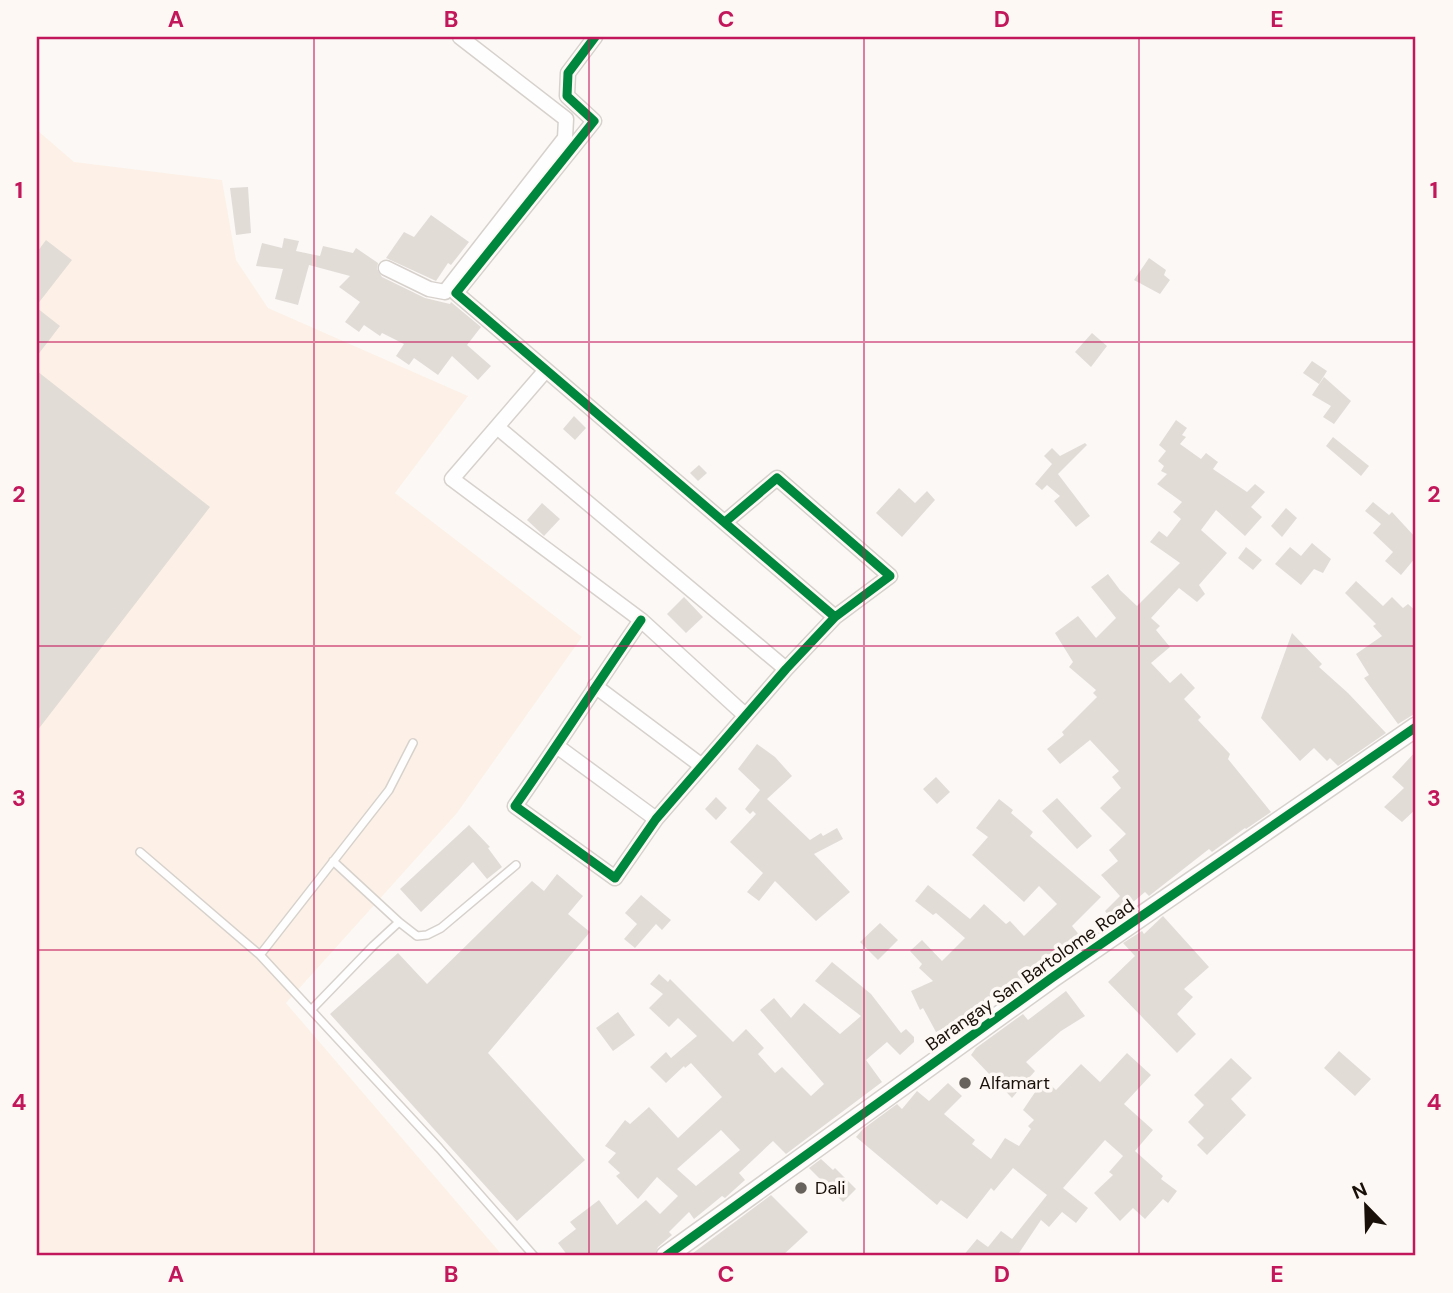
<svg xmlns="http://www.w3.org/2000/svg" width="1453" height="1293" font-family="'DM Sans',sans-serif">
	<rect width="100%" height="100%" fill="#fbf8f6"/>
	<path fill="#fdf1e7" d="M 37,130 L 74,162 L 222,180 L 236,260 L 268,308 L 468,396 L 395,493 L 582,637 L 457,813 L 286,1003 L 503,1256 L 37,1256 Z"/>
	<path fill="#e2dcd7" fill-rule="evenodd" d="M 248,187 L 251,233 L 236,235 L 230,188 Z
		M 431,215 L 469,242 L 451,265 L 448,263 L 436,281 L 386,258 L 404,232 L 414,237 Z
		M 284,238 L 299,241 L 296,251 L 320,256 L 323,246 L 353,253 L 356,248 L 378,263 L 377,269 L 382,277 L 425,298 L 450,304 L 451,302 L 481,327 L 467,345 L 491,366 L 478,380 L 452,356 L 438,375 L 414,358 L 409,365 L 396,356 L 404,344 L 382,333 L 380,336 L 364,325 L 359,332 L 345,322 L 360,302 L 339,287 L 350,276 L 309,265 L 298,305 L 275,299 L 283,269 L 256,266 L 262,243 L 282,248 Z
		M 46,240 L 72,260 L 37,305 L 37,252 Z
		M 1149,258 L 1166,270 L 1164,275 L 1170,280 L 1160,294 L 1134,280 Z
		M 37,308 L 60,326 L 37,356 Z
		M 1092,333 L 1107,346 L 1091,367 L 1075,352 Z
		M 1312,361 L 1327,371 L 1319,384 L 1303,373 Z
		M 37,371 L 210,507 L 37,731 Z
		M 1324,377 L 1351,401 L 1334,424 L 1323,417 L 1331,406 L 1312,395 Z
		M 574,416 L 586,428 L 575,440 L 563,429 Z
		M 1176,420 L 1187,428 L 1182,435 L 1186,437 L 1180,444 L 1201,459 L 1206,453 L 1218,462 L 1213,469 L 1247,492 L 1255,484 L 1265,492 L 1251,507 L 1262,517 L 1245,536 L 1216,510 L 1201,530 L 1227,553 L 1199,585 L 1205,594 L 1197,602 L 1179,588 L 1151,618 L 1160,626 L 1156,630 L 1170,647 L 1151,663 L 1170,683 L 1181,673 L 1195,688 L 1184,699 L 1201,717 L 1198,720 L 1230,754 L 1228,759 L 1271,812 L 1246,829 L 1245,828 L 1212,852 L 1209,849 L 1149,896 L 1145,892 L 1112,920 L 1105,911 L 1120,896 L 1101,875 L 1118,861 L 1109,850 L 1126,834 L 1100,808 L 1121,788 L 1112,777 L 1119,771 L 1090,740 L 1060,764 L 1047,749 L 1064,735 L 1062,732 L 1097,697 L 1093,693 L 1096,690 L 1069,667 L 1073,662 L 1055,633 L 1078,616 L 1096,638 L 1116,618 L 1091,587 L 1108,574 L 1120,590 L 1137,606 L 1180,563 L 1150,542 L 1159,531 L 1167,537 L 1181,519 L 1173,512 L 1182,502 L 1157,484 L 1167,474 L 1161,471 L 1164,466 L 1158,461 L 1166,451 L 1159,445 Z
		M 1333,437 L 1369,466 L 1361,476 L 1326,446 Z
		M 1085,443 L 1087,445 L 1058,474 L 1090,516 L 1076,527 L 1054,501 L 1060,496 L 1047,485 L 1042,490 L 1035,484 L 1052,464 L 1044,456 L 1052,448 L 1060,456 Z
		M 699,465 L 707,473 L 698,481 L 690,473 Z
		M 899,488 L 915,503 L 927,491 L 935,500 L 902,537 L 876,513 Z
		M 1373,502 L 1389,515 L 1392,512 L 1416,538 L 1416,557 L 1401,575 L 1385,561 L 1393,552 L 1373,533 L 1381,524 L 1365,511 Z
		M 542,503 L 560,519 L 544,536 L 527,520 Z
		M 1286,508 L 1297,518 L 1282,537 L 1271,526 Z
		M 1312,543 L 1331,559 L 1323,573 L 1314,569 L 1301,585 L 1275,564 L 1290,547 L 1301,556 Z
		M 1246,547 L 1262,560 L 1253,570 L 1238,558 Z
		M 1356,581 L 1383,606 L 1392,597 L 1403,608 L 1408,604 L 1416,611 L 1416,713 L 1398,724 L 1364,678 L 1369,675 L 1356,654 L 1382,636 L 1373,626 L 1376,624 L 1345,593 Z
		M 684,597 L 703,617 L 686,633 L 667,614 Z
		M 1292,633 L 1322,664 L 1319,667 L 1348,693 L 1386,733 L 1338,766 L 1330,758 L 1327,761 L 1314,748 L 1300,761 L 1261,718 Z
		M 757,744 L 775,757 L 792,776 L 767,799 L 810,840 L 821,833 L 823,836 L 837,828 L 843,839 L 814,854 L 850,892 L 816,921 L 775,881 L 759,901 L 747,892 L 763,873 L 730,842 L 756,814 L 753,811 L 750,814 L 745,809 L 760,790 L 738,769 Z
		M 1416,751 L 1416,809 L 1402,822 L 1384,807 L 1404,788 L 1392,777 Z
		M 936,777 L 950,792 L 937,804 L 923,789 Z
		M 716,797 L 727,808 L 716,820 L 705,809 Z
		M 1057,798 L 1092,836 L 1077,849 L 1042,811 Z
		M 999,799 L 1013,810 L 1011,813 L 1033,832 L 1030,836 L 1101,897 L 1072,926 L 1081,937 L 1070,947 L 1067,943 L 1032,977 L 1016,988 L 1011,982 L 979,1010 L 936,1032 L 923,1008 L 920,1010 L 911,991 L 933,981 L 919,968 L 922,964 L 910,951 L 922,940 L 942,961 L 965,938 L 936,913 L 933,915 L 915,901 L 928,885 L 970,919 L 984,904 L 1006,924 L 1010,921 L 1024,936 L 1057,904 L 1039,886 L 1024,902 L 972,855 L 988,837 L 976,828 Z
		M 469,825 L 490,847 L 488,848 L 502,867 L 487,879 L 473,862 L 421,912 L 400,889 Z
		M 557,874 L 583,896 L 568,914 L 590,932 L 488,1053 L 585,1160 L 517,1221 L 330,1014 L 398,953 L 427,984 L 532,881 L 544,891 Z
		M 641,895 L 671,920 L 662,930 L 656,924 L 635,948 L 624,939 L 637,924 L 625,913 Z
		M 1163,916 L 1209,967 L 1184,989 L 1193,997 L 1177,1014 L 1196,1034 L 1177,1053 L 1108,982 L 1135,956 L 1123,943 L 1142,931 L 1144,934 Z
		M 880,923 L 898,940 L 878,960 L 860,942 Z
		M 832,962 L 871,994 L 901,1033 L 906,1029 L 914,1037 L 914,1042 L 900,1055 L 887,1042 L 866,1060 L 882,1082 L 786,1154 L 773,1141 L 739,1173 L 745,1180 L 725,1198 L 722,1196 L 694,1219 L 689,1212 L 669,1232 L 672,1235 L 658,1247 L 654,1256 L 568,1256 L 558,1243 L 576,1229 L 570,1222 L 599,1200 L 617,1225 L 646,1200 L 660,1214 L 678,1196 L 657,1177 L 638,1199 L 616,1176 L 620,1173 L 608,1162 L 616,1153 L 605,1146 L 625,1120 L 630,1124 L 649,1107 L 678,1138 L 722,1097 L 691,1063 L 685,1068 L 684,1066 L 666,1083 L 650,1067 L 666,1052 L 671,1058 L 697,1036 L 678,1018 L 669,1027 L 649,1008 L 663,994 L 650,984 L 659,974 L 668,982 L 670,979 L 733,1042 L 746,1029 L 764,1048 L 758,1054 L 775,1073 L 782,1067 L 811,1096 L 824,1084 L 760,1010 L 774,998 L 791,1018 L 804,1003 L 840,1034 L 861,1016 L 815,981 ZM 721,1130 L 740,1150 L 696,1186 L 677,1169 Z
		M 1066,991 L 1085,1016 L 1061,1031 L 1026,1062 L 1035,1071 L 1012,1098 L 971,1055 L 976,1048 L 1023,1014 L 1028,1020 Z
		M 618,1012 L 635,1035 L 613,1051 L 596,1028 Z
		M 1339,1051 L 1371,1079 L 1355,1096 L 1324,1068 Z
		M 1127,1053 L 1151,1075 L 1124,1104 L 1153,1130 L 1135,1151 L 1163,1176 L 1161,1179 L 1177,1191 L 1168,1203 L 1163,1199 L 1145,1219 L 1133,1208 L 1120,1221 L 1094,1193 L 1113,1175 L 1109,1172 L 1123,1156 L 1105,1140 L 1063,1188 L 1088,1208 L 1076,1223 L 1062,1212 L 1049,1227 L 1041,1220 L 1017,1256 L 963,1256 L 977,1239 L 988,1247 L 1001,1231 L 1012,1239 L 1047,1195 L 1013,1168 L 994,1191 L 991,1188 L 967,1219 L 941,1200 L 937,1205 L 856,1137 L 863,1129 L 897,1104 L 902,1109 L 917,1091 L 929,1101 L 948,1083 L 962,1096 L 944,1114 L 975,1140 L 972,1144 L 991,1159 L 1005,1138 L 1019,1146 L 1031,1129 L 1028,1126 L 1034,1120 L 1023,1110 L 1044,1079 L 1056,1090 L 1081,1064 L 1100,1082 Z
		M 1231,1058 L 1252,1078 L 1231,1099 L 1246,1115 L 1207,1155 L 1197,1145 L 1204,1138 L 1188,1122 L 1204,1105 L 1194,1095 Z
		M 821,1159 L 833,1170 L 835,1168 L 856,1189 L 843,1202 L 809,1168 Z
		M 771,1195 L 808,1232 L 782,1256 L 689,1256 Z"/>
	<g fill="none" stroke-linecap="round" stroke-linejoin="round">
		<defs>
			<path id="service" d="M 140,852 L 260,955 L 439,1148 L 534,1256
				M 333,861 L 399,922
				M 260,955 L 389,790 L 413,743
				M 312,1009 L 373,946 L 399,922 L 417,936 L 427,935 L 441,928 L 516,865"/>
			<path id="minor" d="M 595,37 L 568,73 L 567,96 L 594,121 L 456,293 L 835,617
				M 386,268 L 429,289 L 445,292 L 565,138 L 566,119 L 460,37
				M 546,370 L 452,479 L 641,620 L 745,715
				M 497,427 L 786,669
				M 641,620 C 598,682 558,745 515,806 L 615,878 L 656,819 L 786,669 L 835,617 L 890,576 L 777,478 L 725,522
				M 595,686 L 702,766
				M 558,747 L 656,819"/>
			<path id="tertiary" d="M 666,1256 L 1053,977 L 1416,727"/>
		</defs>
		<use href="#service" stroke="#d7d1cc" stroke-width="10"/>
		<use href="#minor" stroke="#d7d1cc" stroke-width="17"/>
		<use href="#tertiary" stroke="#d7d1cc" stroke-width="22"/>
		<use href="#service" stroke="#fefefe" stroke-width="7"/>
		<use href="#minor" stroke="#fefefe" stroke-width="14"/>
		<use href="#tertiary" stroke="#fefefe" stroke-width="19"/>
		<defs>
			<path id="cycleway" d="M 595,37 L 568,73 L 567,96 L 594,121 L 456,293 L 835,617
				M 641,620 C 598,682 558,745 515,806 L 615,878 L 656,819 L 786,669 L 835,617 L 890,576 L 777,478 L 725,522
				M 666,1256 L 1053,977 L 1416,727"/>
		</defs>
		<use href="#cycleway" stroke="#fdf8f4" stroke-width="13"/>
		<use href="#cycleway" stroke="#00873e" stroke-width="9"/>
	</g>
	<path fill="none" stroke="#c2185b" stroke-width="2" stroke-opacity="0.55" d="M 314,37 L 314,1256M 589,37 L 589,1256M 864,37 L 864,1256M 1139,37 L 1139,1256M 37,342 L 1416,342M 37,646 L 1416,646M 37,950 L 1416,950"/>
	<g fill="#68625c" stroke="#fdf8f4" stroke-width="2.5">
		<circle cx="965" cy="1083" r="7"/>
		<circle cx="801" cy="1188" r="7"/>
	</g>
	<g text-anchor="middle" stroke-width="7" stroke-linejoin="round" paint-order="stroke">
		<g font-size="18" fill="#191109" stroke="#fdf8f4">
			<text transform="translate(1030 975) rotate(-35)" y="6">Barangay San Bartolome Road</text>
		</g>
		<g font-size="18" fill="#191109" stroke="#fdf8f4" text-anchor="start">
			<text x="979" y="1089">Alfamart</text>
			<text x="815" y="1194">Dali</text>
		</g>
	</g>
	<rect width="1453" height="1293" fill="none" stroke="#fdf8f4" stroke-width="77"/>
	<g transform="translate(1366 1206) rotate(337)" stroke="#fdf8f4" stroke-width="5" paint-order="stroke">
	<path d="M0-5L12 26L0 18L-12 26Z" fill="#191109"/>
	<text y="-10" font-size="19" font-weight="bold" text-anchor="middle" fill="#191109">N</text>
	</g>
	<rect x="38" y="38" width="1376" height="1216" fill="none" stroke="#c2185b" stroke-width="2.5"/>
	<g font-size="23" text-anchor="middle" font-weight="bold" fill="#c2185b">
		<text x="176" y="27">A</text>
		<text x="451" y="27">B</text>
		<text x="726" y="27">C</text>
		<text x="1002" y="27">D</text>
		<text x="1277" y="27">E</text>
		<text x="19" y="198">1</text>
		<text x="1434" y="198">1</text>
		<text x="19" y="502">2</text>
		<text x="1434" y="502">2</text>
		<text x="19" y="806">3</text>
		<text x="1434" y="806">3</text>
		<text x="19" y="1110">4</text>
		<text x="1434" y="1110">4</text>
		<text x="176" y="1282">A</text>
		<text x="451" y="1282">B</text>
		<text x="726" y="1282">C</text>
		<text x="1002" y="1282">D</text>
		<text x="1277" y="1282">E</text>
	</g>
</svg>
